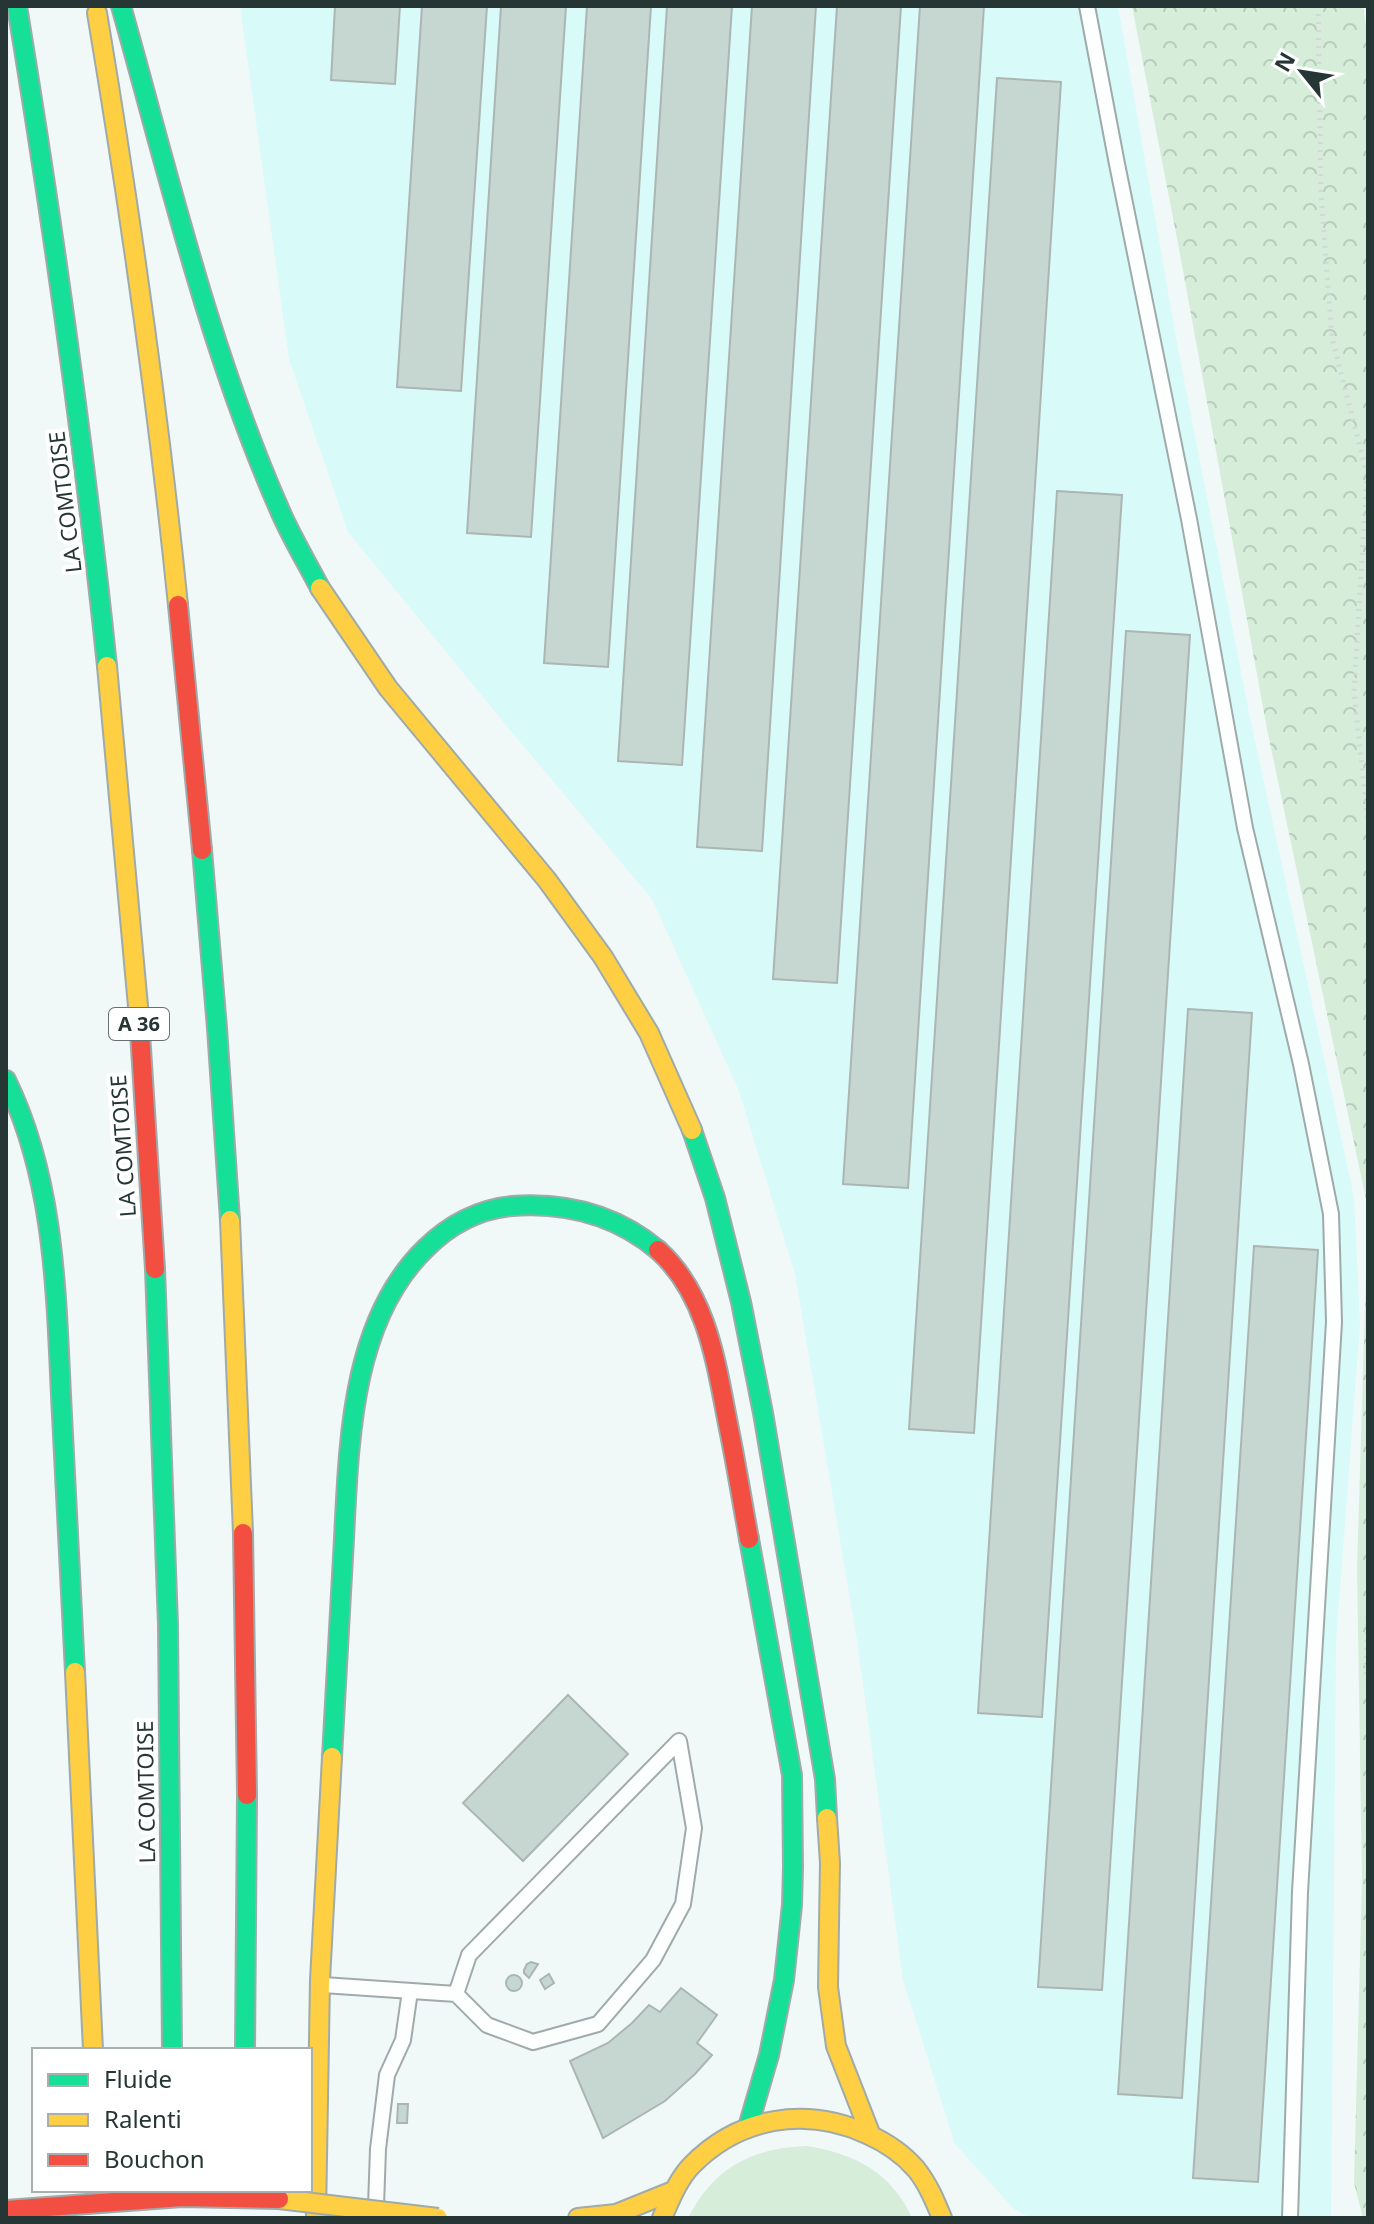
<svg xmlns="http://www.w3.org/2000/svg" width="1374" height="2224" font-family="'Noto Sans',sans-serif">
	<defs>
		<pattern id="forest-crowns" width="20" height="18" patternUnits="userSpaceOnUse" patternTransform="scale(2)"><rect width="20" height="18" fill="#d6edda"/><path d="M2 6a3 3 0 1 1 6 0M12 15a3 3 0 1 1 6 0" fill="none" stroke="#b8ccbc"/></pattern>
	</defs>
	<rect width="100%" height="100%" fill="#f0f9f8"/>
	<path fill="#d8faf9" d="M 240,6 L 1118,6 L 1178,349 L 1249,713 L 1354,1197 L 1360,1323 L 1336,1642 L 1331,2218 L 1031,2218 L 1014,2209 L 955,2144 L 903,1980 L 857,1640 L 795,1274 L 739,1091 L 652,899 L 510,730 L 348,532 L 289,359 Z"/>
	<path fill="#d6edda" d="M 807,2146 C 854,2153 892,2173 912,2218 L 688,2218 C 714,2167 752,2148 807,2146 Z"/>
	<path fill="url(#forest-crowns)" d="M 1132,6 L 1363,6 L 1368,39 L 1368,2218 L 1363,2218 L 1354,2183 L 1362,1880 L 1357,1568 L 1368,1209 L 1267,729 L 1179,249 Z"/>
	<path fill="#c6d7d2" stroke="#abb6b3" stroke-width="2" d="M 335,6 L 400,6 L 395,84 L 331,80 Z
		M 422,6 L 487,6 L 461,391 L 397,387 Z
		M 501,6 L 566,6 L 531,537 L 467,533 Z
		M 587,6 L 651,6 L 608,667 L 544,663 Z
		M 667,6 L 732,6 L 682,765 L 618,761 Z
		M 752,6 L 816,6 L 762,851 L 697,847 Z
		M 837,6 L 901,6 L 837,983 L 773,979 Z
		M 920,6 L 984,6 L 908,1188 L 843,1184 Z
		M 997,78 L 1061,82 L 974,1433 L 909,1429 Z
		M 1057,491 L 1122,495 L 1042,1717 L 978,1713 Z
		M 1126,631 L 1190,635 L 1102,1990 L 1038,1987 Z
		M 1188,1009 L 1252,1013 L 1182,2098 L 1118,2094 Z
		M 1254,1246 L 1318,1250 L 1258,2182 L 1193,2178 Z
		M 568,1695 L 628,1754 L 523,1861 L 463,1803 Z
		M 531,1962 L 538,1964 L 529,1978 L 524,1973 L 524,1970 L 527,1964 Z
		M 549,1974 L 554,1983 L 545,1989 L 540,1980 Z
		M506 1983a8 8 0 1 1 16 0a8 8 0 1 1-16 0Z
		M 681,1988 L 717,2015 L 697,2043 L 712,2055 L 695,2074 L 665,2101 L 603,2138 L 570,2061 L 608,2043 L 632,2023 L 649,2005 L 660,2012 Z
		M 398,2104 L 408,2104 L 407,2123 L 397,2123 Z"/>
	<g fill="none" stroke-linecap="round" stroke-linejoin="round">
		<defs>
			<path id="lane" d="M 1087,6 L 1117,164 L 1189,519 L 1245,828 L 1301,1064 L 1331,1214 L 1334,1322 L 1300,1892 L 1290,2218
				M 323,1985 L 456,1994 L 487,2025 L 533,2042 L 598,2024 L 653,1960 L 683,1904 L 694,1828 L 679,1741 L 469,1955 L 456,1994
				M 376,2206 L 378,2149 L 387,2075 L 403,2040 L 410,1991"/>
			<path id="fast" d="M 17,6 C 53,225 84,445 107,666
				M 121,6 C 169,176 209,350 281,513 C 292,538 307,563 320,588
				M 202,850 L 217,1028 L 230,1220
				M 6,1080 C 57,1184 56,1302 62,1415 C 66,1501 71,1586 75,1672
				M 692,1130 L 715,1198 L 741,1302 L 763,1413 L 825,1779 L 827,1818
				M 155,1269 L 168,1625 L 172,2050
				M 332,1757 C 336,1690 339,1623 343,1557 C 349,1454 347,1324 426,1248 C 449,1225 479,1209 512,1206 C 566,1202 616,1215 658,1250
				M 245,2050 L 247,1795
				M 748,2127 L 769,2055 L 784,1980 L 792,1905 L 793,1867 L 792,1775 L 749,1539"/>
			<path id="slow" d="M 97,13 C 130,210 158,407 178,605
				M 320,588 L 388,688 L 547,880 L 603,957 L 649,1033 L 692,1130
				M 107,666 L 139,1017
				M 230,1220 L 243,1533
				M 75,1672 L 93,2050
				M 827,1818 L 830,1863 L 828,1987 L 836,2046 L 870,2133
				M 316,2218 L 320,1980 L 332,1757
				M 578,2218 L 616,2214 L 673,2191
				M 662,2218 C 670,2200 678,2179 692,2165 C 739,2117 806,2106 867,2134 C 885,2142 903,2154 916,2169 C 928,2184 935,2201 942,2218"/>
			<path id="jam" d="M 178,605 L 202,850
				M 139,1017 L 155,1269
				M 658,1250 C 707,1294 716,1363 728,1424 C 736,1463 742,1501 749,1539
				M 243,1533 L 247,1795"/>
		</defs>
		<use href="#lane" stroke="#9faaaa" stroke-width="18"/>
		<use href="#fast" stroke="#9faaaa" stroke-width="22"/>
		<use href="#slow" stroke="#9faaaa" stroke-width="22"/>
		<use href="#jam" stroke="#9faaaa" stroke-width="22"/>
		<path stroke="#d4d7d7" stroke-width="5" stroke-dasharray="2 6" stroke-linecap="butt" d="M 1318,6 L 1321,193 L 1332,338 L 1367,474 L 1354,692 L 1368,825
			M 1368,1616 L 1366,1672 L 1368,1681"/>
		<use href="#lane" stroke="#fdfefe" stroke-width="14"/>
		<use href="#fast" stroke="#16e098" stroke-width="18"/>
		<use href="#slow" stroke="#ffcf43" stroke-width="18"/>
		<use href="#jam" stroke="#f24e42" stroke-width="18"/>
		<defs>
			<path id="slow-bridge" d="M 279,2199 L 438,2218"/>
			<path id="jam-bridge" d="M 6,2210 L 182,2197 L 279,2199"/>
		</defs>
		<use href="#slow-bridge" stroke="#9faaaa" stroke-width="22" stroke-linecap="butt"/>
		<use href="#jam-bridge" stroke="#9faaaa" stroke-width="22" stroke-linecap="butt"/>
		<use href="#slow-bridge" stroke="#ffcf43" stroke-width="18"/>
		<use href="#jam-bridge" stroke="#f24e42" stroke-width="18"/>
	</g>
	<g text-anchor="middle" stroke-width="8" stroke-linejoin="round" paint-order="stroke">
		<rect fill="#fff" stroke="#667272" stroke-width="2" x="109" y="1008" width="60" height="32" rx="6"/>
		<g font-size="20" font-weight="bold" fill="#253635">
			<text x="139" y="1031">A 36</text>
		</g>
		<g font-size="22" fill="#253635" stroke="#fff">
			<text transform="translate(65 502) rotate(-97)" y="8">LA COMTOISE</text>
			<text transform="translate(123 1146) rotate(-94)" y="8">LA COMTOISE</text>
			<text transform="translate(146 1792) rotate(-91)" y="8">LA COMTOISE</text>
		</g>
	</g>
	<rect width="1374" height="2224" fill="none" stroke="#253635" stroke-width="16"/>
	<rect x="32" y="2048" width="280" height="144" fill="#ffffff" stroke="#a8afae" stroke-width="2"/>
	<rect x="48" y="2074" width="40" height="12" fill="#16e098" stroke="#a8afae" stroke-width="2"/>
	<text x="104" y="2088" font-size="24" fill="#253635">Fluide</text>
	<rect x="48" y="2114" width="40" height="12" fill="#ffcf43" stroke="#a8afae" stroke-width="2"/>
	<text x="104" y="2128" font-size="24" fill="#253635">Ralenti</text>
	<rect x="48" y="2154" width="40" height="12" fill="#f24e42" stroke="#a8afae" stroke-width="2"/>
	<text x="104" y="2168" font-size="24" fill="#253635">Bouchon</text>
	<g transform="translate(1302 72) rotate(300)" stroke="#ffffff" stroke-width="6" paint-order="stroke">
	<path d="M0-6L14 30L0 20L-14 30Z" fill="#253635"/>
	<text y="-12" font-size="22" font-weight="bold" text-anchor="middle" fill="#253635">N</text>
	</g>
</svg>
